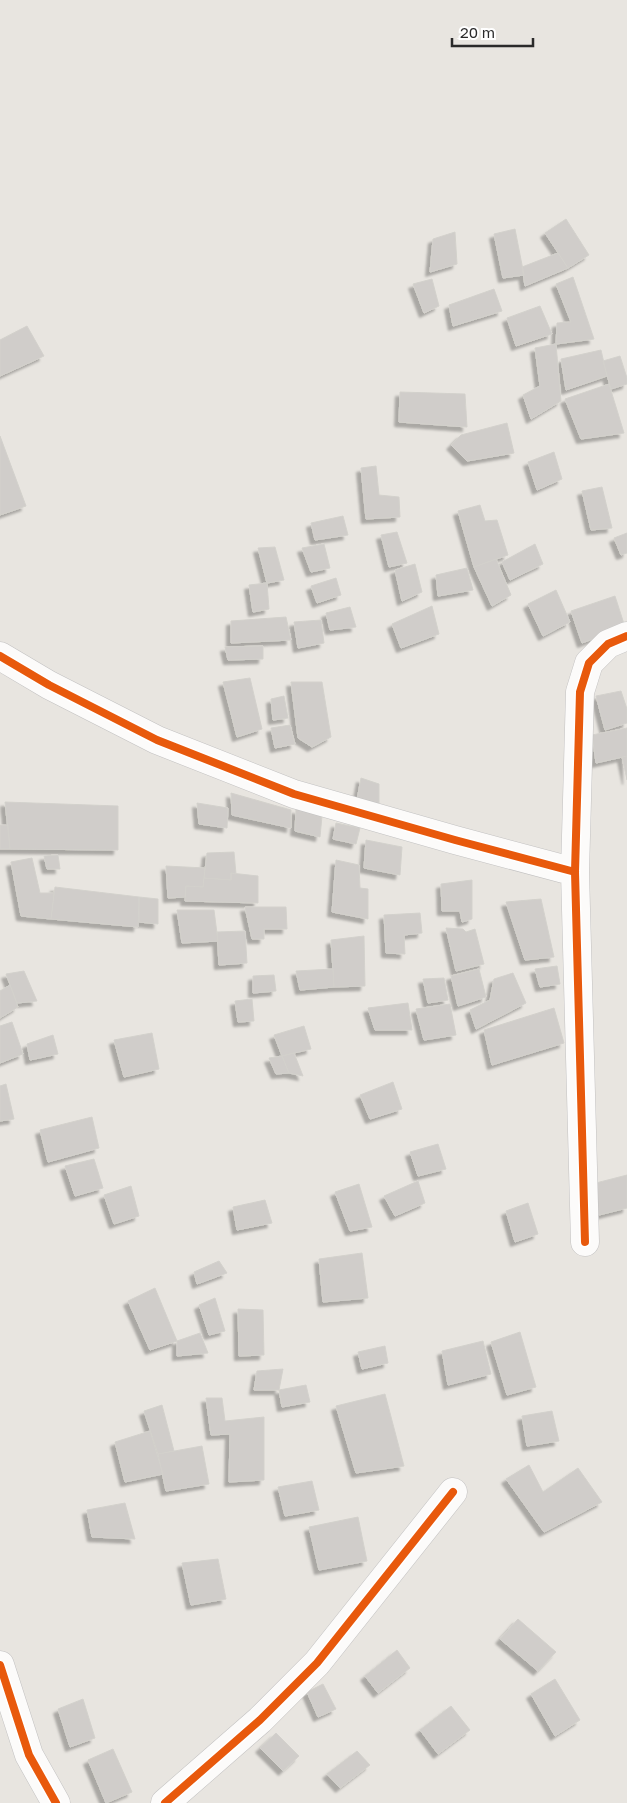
<svg xmlns="http://www.w3.org/2000/svg" width="627" height="1803" font-family="'Golos Text',sans-serif">
	<defs>
		<filter id="shadow"><feDropShadow dx="-4.5" dy="4.5" stdDeviation="1" flood-color="#0004"/></filter>
	</defs>
	<rect width="100%" height="100%" fill="#e8e5e0"/>
	<path fill="#d0cdca" stroke="#d3d1cc" filter="url(#shadow)" d="M 566,219 L 589,255 L 568,268 L 545,233 Z
		M 515,229 L 524,275 L 503,278 L 494,234 Z
		M 455,232 L 457,264 L 430,272 L 433,239 Z
		M 558,253 L 568,268 L 525,286 L 522,267 Z
		M 573,277 L 594,339 L 556,344 L 557,323 L 571,322 L 556,284 Z
		M 432,279 L 439,306 L 424,313 L 413,284 Z
		M 494,289 L 502,311 L 453,326 L 449,305 Z
		M 540,306 L 552,334 L 516,346 L 507,318 Z
		M 27,326 L 44,356 L 0,376 L 0,340 Z
		M 556,344 L 561,401 L 531,419 L 523,395 L 540,386 L 535,348 Z
		M 601,350 L 607,376 L 566,390 L 561,359 Z
		M 620,356 L 627,378 L 627,384 L 611,389 L 603,361 Z
		M 609,384 L 624,433 L 581,439 L 565,399 Z
		M 400,392 L 465,394 L 467,427 L 399,422 Z
		M 507,423 L 514,453 L 467,461 L 451,445 L 461,435 Z
		M 0,436 L 26,506 L 0,515 Z
		M 554,452 L 562,479 L 537,490 L 528,462 Z
		M 376,466 L 379,495 L 399,497 L 400,517 L 366,519 L 361,468 Z
		M 602,487 L 612,528 L 591,530 L 582,491 Z
		M 480,505 L 485,521 L 497,520 L 508,555 L 474,567 L 458,511 Z
		M 343,516 L 348,535 L 315,540 L 311,523 Z
		M 397,532 L 407,563 L 389,567 L 381,535 Z
		M 627,533 L 627,553 L 621,555 L 614,538 Z
		M 324,544 L 330,568 L 311,572 L 302,548 Z
		M 535,544 L 543,564 L 510,580 L 502,562 Z
		M 275,547 L 284,580 L 267,583 L 258,548 Z
		M 496,559 L 511,595 L 492,606 L 474,567 Z
		M 415,564 L 422,592 L 402,601 L 395,570 Z
		M 467,568 L 473,590 L 438,596 L 436,575 Z
		M 336,578 L 341,595 L 317,603 L 311,586 Z
		M 267,583 L 269,609 L 253,612 L 249,585 Z
		M 556,590 L 570,622 L 543,636 L 528,604 Z
		M 615,596 L 625,627 L 582,643 L 571,611 Z
		M 432,606 L 439,634 L 401,648 L 392,624 Z
		M 350,607 L 356,627 L 330,630 L 326,613 Z
		M 286,617 L 291,640 L 231,643 L 231,621 Z
		M 321,620 L 324,643 L 298,648 L 294,622 Z
		M 263,646 L 263,659 L 228,660 L 225,647 Z
		M 250,678 L 262,729 L 237,737 L 223,682 Z
		M 291,682 L 322,682 L 331,737 L 312,747 L 298,738 Z
		M 621,691 L 627,709 L 627,723 L 605,730 L 596,696 Z
		M 284,696 L 288,718 L 273,720 L 271,699 Z
		M 290,725 L 295,744 L 275,748 L 271,728 Z
		M 627,728 L 627,756 L 596,763 L 592,735 Z
		M 627,756 L 627,780 L 622,757 Z
		M 361,778 L 379,784 L 379,805 L 357,800 Z
		M 231,793 L 291,810 L 291,828 L 232,815 Z
		M 5,802 L 118,806 L 118,850 L 10,849 Z
		M 197,803 L 228,808 L 227,828 L 199,824 Z
		M 296,809 L 322,816 L 320,837 L 295,831 Z
		M 336,823 L 360,828 L 356,844 L 333,839 Z
		M 0,825 L 8,825 L 10,849 L 0,849 Z
		M 366,840 L 402,847 L 400,875 L 364,868 Z
		M 234,852 L 236,874 L 231,873 L 231,880 L 204,878 L 207,853 Z
		M 58,855 L 60,869 L 47,869 L 44,856 Z
		M 32,858 L 40,893 L 54,893 L 51,919 L 21,916 L 11,862 Z
		M 336,860 L 359,865 L 360,888 L 368,889 L 368,919 L 332,912 Z
		M 166,866 L 205,868 L 203,887 L 186,886 L 185,897 L 168,898 Z
		M 231,873 L 258,876 L 258,903 L 185,901 L 186,886 L 203,887 L 204,878 L 231,880 Z
		M 472,880 L 472,919 L 462,922 L 460,911 L 442,911 L 441,884 Z
		M 55,887 L 139,897 L 138,927 L 51,919 Z
		M 139,897 L 158,899 L 158,924 L 139,922 Z
		M 541,899 L 554,957 L 525,960 L 506,902 Z
		M 245,907 L 286,907 L 287,929 L 264,929 L 264,939 L 252,939 Z
		M 177,910 L 214,910 L 218,941 L 182,943 Z
		M 420,913 L 422,933 L 404,935 L 405,954 L 386,953 L 384,915 Z
		M 446,928 L 463,929 L 466,932 L 475,929 L 484,964 L 456,971 Z
		M 245,931 L 247,963 L 219,965 L 217,932 Z
		M 364,936 L 365,986 L 334,987 L 331,940 Z
		M 557,966 L 560,984 L 540,987 L 535,969 Z
		M 333,969 L 334,987 L 300,990 L 296,971 Z
		M 479,969 L 486,997 L 458,1006 L 451,976 Z
		M 24,971 L 37,1001 L 17,1003 L 6,974 Z
		M 513,973 L 526,1003 L 476,1029 L 470,1010 L 490,1000 L 494,979 Z
		M 274,975 L 276,991 L 253,993 L 253,976 Z
		M 444,978 L 448,1000 L 428,1003 L 423,979 Z
		M 10,985 L 18,1007 L 0,1018 L 0,991 Z
		M 252,999 L 254,1021 L 238,1022 L 235,1001 Z
		M 408,1003 L 412,1030 L 375,1030 L 368,1008 Z
		M 450,1004 L 456,1035 L 424,1040 L 416,1009 Z
		M 554,1008 L 564,1043 L 492,1065 L 484,1030 Z
		M 12,1022 L 23,1054 L 0,1063 L 0,1026 Z
		M 304,1026 L 311,1049 L 282,1056 L 274,1035 Z
		M 152,1033 L 159,1069 L 124,1077 L 114,1040 Z
		M 53,1035 L 58,1054 L 30,1060 L 27,1044 Z
		M 294,1053 L 303,1076 L 289,1073 L 282,1056 Z
		M 282,1056 L 289,1073 L 276,1074 L 269,1058 Z
		M 393,1082 L 402,1109 L 370,1119 L 360,1095 Z
		M 6,1084 L 14,1119 L 0,1121 L 0,1086 Z
		M 92,1117 L 99,1148 L 48,1162 L 40,1130 Z
		M 438,1144 L 446,1169 L 418,1176 L 410,1152 Z
		M 94,1159 L 103,1188 L 75,1196 L 65,1166 Z
		M 627,1175 L 627,1208 L 599,1215 L 592,1184 Z
		M 418,1181 L 425,1203 L 395,1216 L 384,1196 Z
		M 359,1184 L 372,1227 L 350,1231 L 335,1192 Z
		M 131,1186 L 139,1216 L 114,1224 L 104,1195 Z
		M 265,1200 L 272,1223 L 237,1230 L 233,1207 Z
		M 528,1203 L 538,1234 L 515,1242 L 506,1211 Z
		M 362,1253 L 368,1298 L 323,1302 L 319,1259 Z
		M 219,1261 L 227,1273 L 197,1284 L 194,1272 Z
		M 155,1288 L 177,1341 L 150,1350 L 128,1301 Z
		M 215,1298 L 225,1331 L 209,1335 L 199,1305 Z
		M 238,1309 L 263,1310 L 264,1355 L 239,1356 Z
		M 520,1332 L 536,1387 L 507,1395 L 491,1342 Z
		M 200,1333 L 208,1353 L 177,1356 L 177,1341 Z
		M 483,1341 L 491,1374 L 448,1385 L 442,1351 Z
		M 385,1346 L 388,1363 L 362,1369 L 358,1352 Z
		M 283,1369 L 279,1390 L 254,1390 L 257,1371 Z
		M 306,1385 L 310,1402 L 282,1407 L 279,1390 Z
		M 385,1394 L 404,1466 L 356,1473 L 336,1406 Z
		M 206,1398 L 222,1398 L 225,1421 L 264,1417 L 264,1480 L 229,1482 L 230,1434 L 211,1435 Z
		M 162,1405 L 174,1451 L 158,1454 L 144,1411 Z
		M 552,1411 L 559,1441 L 527,1446 L 522,1416 Z
		M 150,1431 L 163,1474 L 125,1482 L 115,1442 Z
		M 202,1446 L 209,1484 L 166,1491 L 158,1454 Z
		M 529,1465 L 543,1492 L 578,1468 L 602,1502 L 544,1532 L 506,1479 Z
		M 312,1481 L 319,1510 L 285,1516 L 278,1487 Z
		M 125,1503 L 135,1539 L 92,1537 L 87,1510 Z
		M 358,1517 L 367,1561 L 319,1570 L 309,1527 Z
		M 218,1559 L 226,1599 L 191,1605 L 182,1563 Z
		M 518,1619 L 556,1652 L 538,1671 L 500,1639 Z
		M 397,1650 L 410,1668 L 378,1693 L 365,1676 Z
		M 555,1679 L 580,1720 L 555,1736 L 531,1694 Z
		M 323,1684 L 336,1709 L 318,1717 L 307,1692 Z
		M 83,1699 L 95,1738 L 70,1747 L 58,1709 Z
		M 451,1706 L 470,1730 L 438,1754 L 420,1730 Z
		M 276,1733 L 299,1756 L 283,1771 L 260,1748 Z
		M 113,1749 L 132,1792 L 106,1803 L 88,1760 Z
		M 357,1751 L 370,1765 L 340,1788 L 327,1774 Z"/>
	<g fill="none" stroke-linecap="round" stroke-linejoin="round">
		<defs>
			<path id="minor" d="M 0,656 L 49,685 L 157,740 L 294,794 L 455,840 L 575,872
				M 585,1242 L 575,872 L 580,692 L 589,663 L 608,644 L 627,636
				M 165,1803 L 260,1720 L 317,1663 L 453,1492"/>
			<path id="tertiary" d="M 0,1665 L 29,1755 L 56,1803"/>
		</defs>
		<use href="#minor" stroke="#c2c1c1" stroke-width="29"/>
		<use href="#tertiary" stroke="#c2c1c1" stroke-width="29"/>
		<use href="#minor" stroke="#fcfbfa" stroke-width="28"/>
		<use href="#tertiary" stroke="#fcfbfa" stroke-width="28"/>
		<defs>
			<path id="cycleway" d="M 0,656 L 49,685 L 157,740 L 294,794 L 455,840 L 575,872
				M 585,1242 L 575,872 L 580,692 L 589,663 L 608,644 L 627,636
				M 0,1665 L 29,1755 L 56,1803
				M 165,1803 L 260,1720 L 317,1663 L 453,1492"/>
		</defs>
		<use href="#cycleway" stroke="#fff" stroke-width="11"/>
		<use href="#cycleway" stroke="#e8590c" stroke-width="8"/>
	</g>
	<path d="M452 38v8h81v-8" fill="none" stroke="#2a2a2a" stroke-width="2.5"/>
	<text x="460" y="38" font-size="15" fill="#2a2a2a" stroke="#ffffff" stroke-width="4" paint-order="stroke">20 m</text>
</svg>
